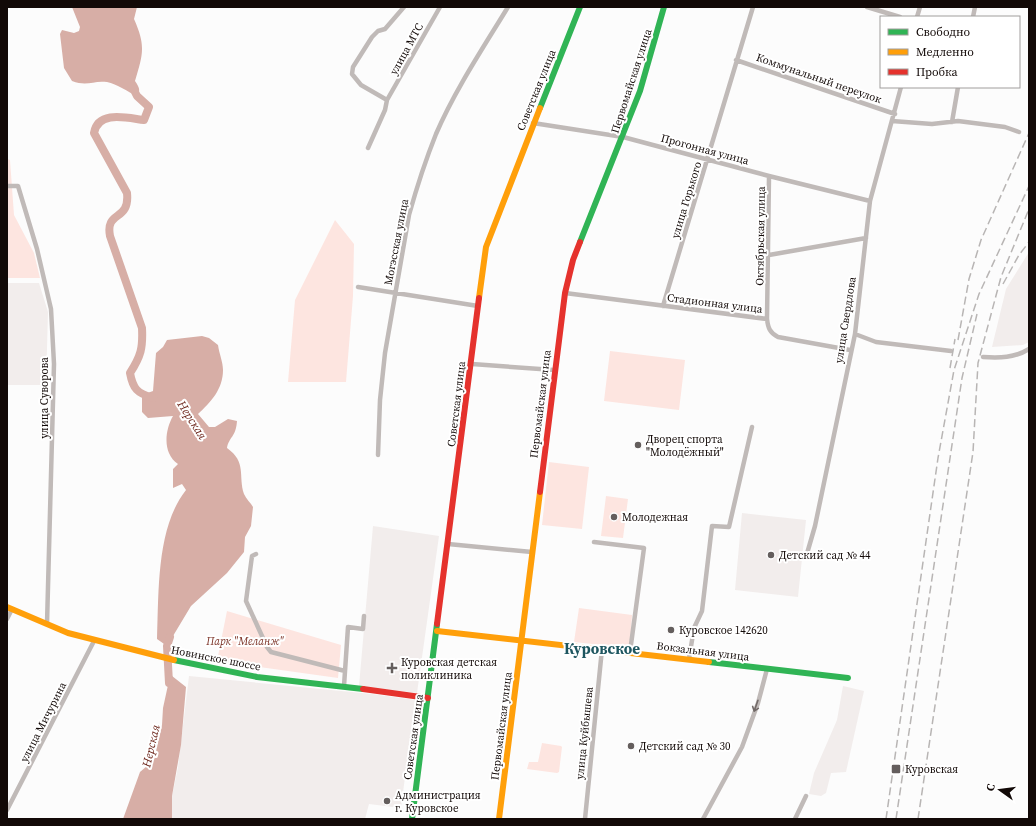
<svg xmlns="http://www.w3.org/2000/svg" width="1036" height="826" font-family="'Source Serif 4',serif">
	<rect width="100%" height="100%" fill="#fcfcfc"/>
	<path fill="#f2edec" d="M 1029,252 L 1029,342 L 1023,345 L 992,347 L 1006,289 Z
		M 7,283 L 39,283 L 48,312 L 46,385 L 7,385 Z
		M 742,513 L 806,520 L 798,597 L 735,590 Z
		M 373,526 L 439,536 L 417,693 L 359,686 Z
		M 189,676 L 372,694 L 415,700 L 401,808 L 369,804 L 365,819 L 172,819 L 172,796 L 178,767 Z
		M 843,686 L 864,691 L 846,772 L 831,773 L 826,793 L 821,796 L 809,794 L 814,773 L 837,720 Z"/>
	<path fill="#fde5e0" d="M 7,159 L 10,160 L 14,215 L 34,253 L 40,278 L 7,278 Z
		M 335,220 L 354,244 L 353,296 L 346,382 L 288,382 L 295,300 Z
		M 610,351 L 685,360 L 679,410 L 604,401 Z
		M 549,462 L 589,467 L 582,529 L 542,525 Z
		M 606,496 L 628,499 L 623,538 L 601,536 Z
		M 579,608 L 632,615 L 630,648 L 574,642 Z
		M 227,611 L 341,645 L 338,678 L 217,661 Z
		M 542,743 L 561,746 L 562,747 L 559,772 L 557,773 L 527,769 L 529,762 L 538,762 Z"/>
	<path fill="#d7aea6" d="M 72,7 L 137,7 L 134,19 C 146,46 143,54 135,81 C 139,87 141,90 137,96 C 128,92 117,84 107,82 C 93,80 88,87 72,81 L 64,68 L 60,34 L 62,30 L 74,33 L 79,31 L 80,27 Z
		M 202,336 L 209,338 L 218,345 C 219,353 223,362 223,370 C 223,389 211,402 198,414 L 209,427 L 215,427 L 228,419 L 237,421 C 236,437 229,437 227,448 C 247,462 238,476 244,494 C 246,499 251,503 253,507 L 251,526 L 245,537 L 244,552 L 227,573 L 191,606 L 167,646 L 157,639 C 159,592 156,528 186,490 L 182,484 L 173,488 L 173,469 L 178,464 C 162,453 165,430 173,416 L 148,418 L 142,412 L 142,395 L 153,391 L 156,353 L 163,347 L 167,340 Z
		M 167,672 L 186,687 L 181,745 L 172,796 L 172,819 L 123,819 L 140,772 L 154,760 L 162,725 L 163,708 L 168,685 Z"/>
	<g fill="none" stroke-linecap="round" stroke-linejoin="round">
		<path stroke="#d7aea6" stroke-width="8" d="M 132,86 L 137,96 L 149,107 L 144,120 C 127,118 98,110 94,133 L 127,193 C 130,222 105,210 110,236 L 142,328 C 143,348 141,356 130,373 C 133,389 137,393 153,398
			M 169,683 L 167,646 L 170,637"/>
		<path stroke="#c0bab8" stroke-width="4.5" d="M 867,7 L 900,17
			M 917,17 L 920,7
			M 973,17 L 975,7
			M 736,60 L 895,114
			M 387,100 L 440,7
			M 892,121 L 932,124 L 958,121 L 1005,127 L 1019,132
			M 952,122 L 958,87
			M 533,123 L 623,137 L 769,176 L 870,201
			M 368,148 L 385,110 L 387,100 L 361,85 L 352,74 L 353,67 L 372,37 L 378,31 L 385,29 L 404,7
			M 7,186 L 18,186 L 37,249 L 51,309 L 54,364 L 47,624
			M 769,255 L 866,238
			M 358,287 L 478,306
			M 565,293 L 767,319 C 768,328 770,333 778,337 L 850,350
			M 663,306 L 753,7
			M 767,319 L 769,176
			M 855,334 L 876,342 L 951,351
			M 983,357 C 999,358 1015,358 1029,349
			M 472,364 L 554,370
			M 378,455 L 380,400 L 385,353 L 409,215 C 416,190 426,159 436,134 C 455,90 483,48 508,7
			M 594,542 L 644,548 L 630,652
			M 448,544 L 532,552
			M 256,554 L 252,556 L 246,601 L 267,647 L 271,652 L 345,671
			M 806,557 L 815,526 L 855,334 L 870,201 L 901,87
			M 7,619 L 12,609
			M 689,659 L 694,628 L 702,611 L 712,526 L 729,527 L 752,427
			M 344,686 L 348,627 L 363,629 L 364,616
			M 7,810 L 94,641
			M 585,819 L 602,649
			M 703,819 L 742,747 L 758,703 L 767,669
			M 795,819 L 806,796"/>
		<path stroke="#30b455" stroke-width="6" d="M 540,108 L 580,7
			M 580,242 L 640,91 L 664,7
			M 174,660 L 257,677 L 363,689
			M 709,662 L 848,678
			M 412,819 L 437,624"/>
		<path stroke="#ff9f0a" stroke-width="6" d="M 479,298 L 486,247 L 540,108
			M 7,607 L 68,633 L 174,660
			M 437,631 L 709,662
			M 499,819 L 540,492"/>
		<path stroke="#e5322d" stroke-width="6" d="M 540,492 L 565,293 L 573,260 L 580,242
			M 437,624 L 479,298
			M 363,689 L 428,698"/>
		<path stroke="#b8b5b4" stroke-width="1.5" stroke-dasharray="8 4" stroke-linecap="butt" d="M 1003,284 L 1019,255 L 1029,242
			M 958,340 L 969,279 L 981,240 L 1029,133
			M 950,368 L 955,339
			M 886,819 L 938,458 L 954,370 L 979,294 L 1029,186
			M 896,819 L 962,378 L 977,314
			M 918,819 L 973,452 L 978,363 L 1001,277 L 1029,209"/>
	</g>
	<defs><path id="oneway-shaft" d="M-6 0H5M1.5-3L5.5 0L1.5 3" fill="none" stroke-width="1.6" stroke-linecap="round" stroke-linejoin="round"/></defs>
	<use stroke="#726a68" href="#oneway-shaft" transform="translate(756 706) rotate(109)"/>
	<g fill="#645e5d" stroke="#fff" stroke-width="1.5">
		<circle cx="638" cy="445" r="4"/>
		<circle cx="614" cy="517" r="4"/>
		<circle cx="771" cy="555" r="4"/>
		<circle cx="671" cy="630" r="4"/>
		<path d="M390 662h4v4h4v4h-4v4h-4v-4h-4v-4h4z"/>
		<circle cx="631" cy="746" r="4"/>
		<rect x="891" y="764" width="10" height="10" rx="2"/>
		<circle cx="387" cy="801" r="4"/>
	</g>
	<g text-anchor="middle" stroke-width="4" stroke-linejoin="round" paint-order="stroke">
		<g font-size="11" fill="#120907" stroke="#fff">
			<text transform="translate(406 49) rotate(-61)" y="4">улица МТС</text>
			<text transform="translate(819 78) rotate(19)" y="4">Коммунальный переулок</text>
			<text transform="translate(631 81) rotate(-72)" y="4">Первомайская улица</text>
			<text transform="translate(536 90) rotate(-68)" y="4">Советская улица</text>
			<text transform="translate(705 149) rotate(15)" y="4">Прогонная улица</text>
			<text transform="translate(686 200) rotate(-73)" y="4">улица Горького</text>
			<text transform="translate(760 236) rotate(-89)" y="4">Октябрьская улица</text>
			<text transform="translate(396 242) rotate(-79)" y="4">Могэсская улица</text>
			<text transform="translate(715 303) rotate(7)" y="4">Стадионная улица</text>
			<text transform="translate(845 320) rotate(-81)" y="4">улица Свердлова</text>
			<text transform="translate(44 398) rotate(-90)" y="4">улица Суворова</text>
			<text transform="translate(456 404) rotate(-83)" y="4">Советская улица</text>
			<text transform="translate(540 404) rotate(-83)" y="4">Первомайская улица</text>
			<text transform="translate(703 651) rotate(7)" y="4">Вокзальная улица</text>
			<text transform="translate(216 658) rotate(11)" y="4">Новинское шоссе</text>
			<text transform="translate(43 722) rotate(-63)" y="4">улица Мичурина</text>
			<text transform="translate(501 726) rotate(-83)" y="4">Первомайская улица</text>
			<text transform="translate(584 733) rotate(-84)" y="4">улица Куйбышева</text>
			<text transform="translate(413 737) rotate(-82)" y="4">Советская улица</text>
		</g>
		<g font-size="11" fill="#120907" stroke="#fff" text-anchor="start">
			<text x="646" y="443">Дворец спорта<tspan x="646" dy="13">"Молодёжный"</tspan></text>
			<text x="622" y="521">Молодежная</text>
			<text x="779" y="559">Детский сад № 44</text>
			<text x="679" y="634">Куровское 142620</text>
			<text x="401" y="666">Куровская детская<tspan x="401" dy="13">поликлиника</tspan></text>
			<text x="639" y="750">Детский сад № 30</text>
			<text x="905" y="773">Куровская</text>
			<text x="395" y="799">Администрация<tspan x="395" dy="13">г. Куровское</tspan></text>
		</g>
		<g font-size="11" font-style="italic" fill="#7c3327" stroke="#fff">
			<text x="245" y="645">Парк "Меланж"</text>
		</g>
		<g font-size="12" font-style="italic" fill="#6c251a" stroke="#fff">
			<text transform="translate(192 420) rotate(57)" y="4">Нерская</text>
			<text transform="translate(151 746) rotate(-77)" y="4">Нерская</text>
		</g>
		<g font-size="15" font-weight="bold" fill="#1e5660" stroke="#fff">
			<text x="602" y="654">Куровское</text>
		</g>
	</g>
	<rect width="1036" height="826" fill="none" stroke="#120907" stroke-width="16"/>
	<rect x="880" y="16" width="140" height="72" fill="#ffffff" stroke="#a09d9c"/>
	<rect x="888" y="29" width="20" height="6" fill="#30b455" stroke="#a09d9c"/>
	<text x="916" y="36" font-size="12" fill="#120907">Свободно</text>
	<rect x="888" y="49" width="20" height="6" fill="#ff9f0a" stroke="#a09d9c"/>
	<text x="916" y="56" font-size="12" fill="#120907">Медленно</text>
	<rect x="888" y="69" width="20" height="6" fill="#e5322d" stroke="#a09d9c"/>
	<text x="916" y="76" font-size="12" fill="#120907">Пробка</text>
	<g transform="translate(1000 790) rotate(284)" stroke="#ffffff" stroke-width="3" paint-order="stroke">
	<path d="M0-3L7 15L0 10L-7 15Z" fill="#120907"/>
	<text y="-6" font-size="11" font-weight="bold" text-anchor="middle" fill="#120907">С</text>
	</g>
</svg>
